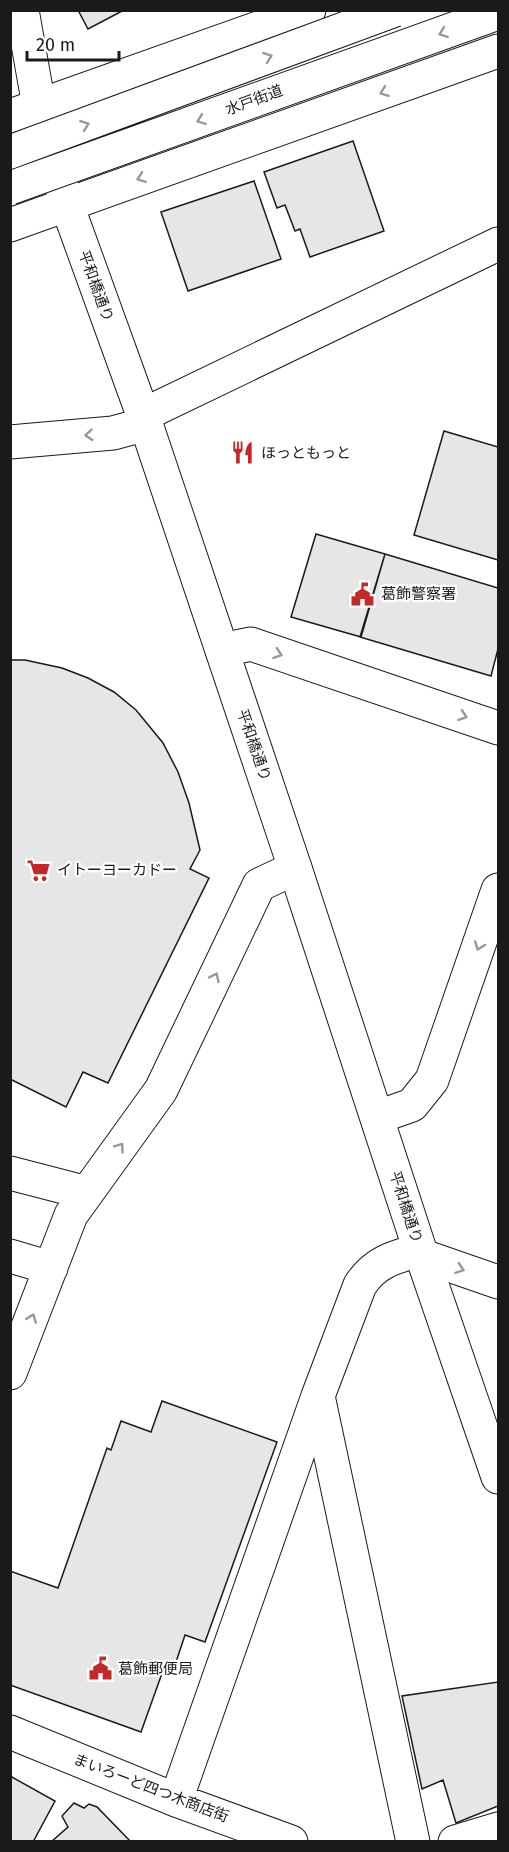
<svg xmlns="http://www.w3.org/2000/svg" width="509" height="1852" font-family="'Fira Sans','Noto Sans JP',sans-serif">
	<rect width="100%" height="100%" fill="#fff"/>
	<path fill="#e6e6e6" stroke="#1a1a1a" stroke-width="1.5" d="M 78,10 L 124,10 L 88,29 Z
		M 353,141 L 384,231 L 310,257 L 300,229 L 295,231 L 285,205 L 277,208 L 264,172 Z
		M 254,181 L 281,259 L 188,291 L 161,212 Z
		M 444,431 L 498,447 L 498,560 L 414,535 Z
		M 316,534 L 385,554 L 361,637 L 291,617 Z
		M 385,554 L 498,588 L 498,649 L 491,676 L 360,637 Z
		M 10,660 L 25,660 L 62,668 L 88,678 L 114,692 L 136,710 L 163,743 L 178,772 L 189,803 L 200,850 L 190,869 L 209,878 L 108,1083 L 83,1072 L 66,1107 L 10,1079 Z
		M 162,1401 L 277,1442 L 205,1642 L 185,1635 L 174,1668 L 165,1665 L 141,1732 L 10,1685 L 10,1571 L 58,1588 L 107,1448 L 111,1450 L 121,1421 L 151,1432 Z
		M 498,1682 L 498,1806 L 456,1823 L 443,1780 L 422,1789 L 402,1696 Z
		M 10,1776 L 55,1801 L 33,1842 L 10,1842 Z
		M 74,1803 L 84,1808 L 89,1804 L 97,1807 L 131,1842 L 51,1842 L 68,1827 L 62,1816 Z"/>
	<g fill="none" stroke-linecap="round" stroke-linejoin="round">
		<defs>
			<path id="minor" d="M 143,415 L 498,244
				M 10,442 L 113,433 L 146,424
				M 222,650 L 251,644 L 498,728
				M 378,1117 L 412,1105 L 432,1080 L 498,890
				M 10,1173 L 87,1193
				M 10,1256 L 51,1268
				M 423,1256 L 498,1282
				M 10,1373 L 71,1215 L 161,1090 L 259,885 L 295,868
				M 318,1396 L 413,1842
				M 10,1732 L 176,1800 L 291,1842
				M 176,1800 L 318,1396 L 360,1285 C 375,1262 394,1257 420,1250
				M 455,1842 L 498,1829"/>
			<path id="major" d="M 22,10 L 39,106 L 67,205 L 143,415 L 295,868 L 420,1250 L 498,1477"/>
			<path id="highway" d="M 10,116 L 309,10
				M 10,225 L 498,51"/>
		</defs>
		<use href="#minor" stroke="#1a1a1a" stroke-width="35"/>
		<use href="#major" stroke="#1a1a1a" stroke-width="35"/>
		<use href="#highway" stroke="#1a1a1a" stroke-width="35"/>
		<use href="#minor" stroke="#fff" stroke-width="33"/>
		<use href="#major" stroke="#fff" stroke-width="33"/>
		<use href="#highway" stroke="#fff" stroke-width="33"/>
		<defs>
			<path id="highway-bridge" d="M 10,152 L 395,10
				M 10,188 L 498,13"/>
		</defs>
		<use href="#highway-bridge" stroke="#1a1a1a" stroke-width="35" stroke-linecap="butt"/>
		<use href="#highway-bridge" stroke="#fff" stroke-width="33"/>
	</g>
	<defs><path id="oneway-chevron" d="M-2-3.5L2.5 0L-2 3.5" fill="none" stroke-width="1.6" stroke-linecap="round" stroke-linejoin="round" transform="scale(1.5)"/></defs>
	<g stroke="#989898">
		<use href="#oneway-chevron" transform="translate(443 33) rotate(160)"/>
		<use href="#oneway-chevron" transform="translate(268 57) rotate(-20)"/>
		<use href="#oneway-chevron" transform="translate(384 92) rotate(160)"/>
		<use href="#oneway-chevron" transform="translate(201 120) rotate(160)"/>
		<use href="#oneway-chevron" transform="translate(85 125) rotate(-20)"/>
		<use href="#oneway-chevron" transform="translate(141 178) rotate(160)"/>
		<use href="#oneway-chevron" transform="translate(89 435) rotate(175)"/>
		<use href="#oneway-chevron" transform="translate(278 654) rotate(19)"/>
		<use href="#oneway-chevron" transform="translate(463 716) rotate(19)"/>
		<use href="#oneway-chevron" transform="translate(479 946) rotate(110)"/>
		<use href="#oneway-chevron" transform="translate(215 977) rotate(-65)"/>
		<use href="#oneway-chevron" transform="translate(120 1147) rotate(-54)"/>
		<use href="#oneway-chevron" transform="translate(460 1269) rotate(19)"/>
		<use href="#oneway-chevron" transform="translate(32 1318) rotate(-69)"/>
	</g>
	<defs>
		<symbol id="restaurant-bare" viewBox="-9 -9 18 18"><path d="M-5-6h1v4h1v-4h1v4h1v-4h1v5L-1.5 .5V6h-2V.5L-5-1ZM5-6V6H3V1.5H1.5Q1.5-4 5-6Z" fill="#c62828" stroke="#fff" stroke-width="2.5" paint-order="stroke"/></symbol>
		<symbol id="civic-bare" viewBox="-9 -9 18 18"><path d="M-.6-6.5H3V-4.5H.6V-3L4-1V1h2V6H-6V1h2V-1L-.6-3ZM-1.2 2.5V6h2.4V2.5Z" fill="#c62828" stroke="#fff" stroke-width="2.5" paint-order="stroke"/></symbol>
		<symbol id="supermarket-bare" viewBox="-9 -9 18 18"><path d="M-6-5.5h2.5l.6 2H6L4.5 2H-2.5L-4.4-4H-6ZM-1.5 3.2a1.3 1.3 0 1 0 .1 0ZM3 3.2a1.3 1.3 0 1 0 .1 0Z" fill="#c62828" stroke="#fff" stroke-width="2.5" paint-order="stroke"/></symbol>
	</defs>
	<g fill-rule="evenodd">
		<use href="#restaurant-bare" x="226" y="436" width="33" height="33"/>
		<use href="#civic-bare" x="346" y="578" width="33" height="33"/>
		<use href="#supermarket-bare" x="22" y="854" width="33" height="33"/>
		<use href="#civic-bare" x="84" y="1652" width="33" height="33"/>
	</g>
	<g text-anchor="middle" stroke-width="4.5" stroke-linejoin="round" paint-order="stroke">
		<g font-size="15" fill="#1a1a1a" stroke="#fff">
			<text transform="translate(254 100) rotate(-20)" y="5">水戸街道</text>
			<text transform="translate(96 286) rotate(70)" y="5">平和橋通り</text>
			<text transform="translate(254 745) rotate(71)" y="5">平和橋通り</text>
			<text transform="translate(406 1207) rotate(72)" y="5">平和橋通り</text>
			<text transform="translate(151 1788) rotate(21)" y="5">まいろーど四つ木商店街</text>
		</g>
		<g font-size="15" fill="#1a1a1a" stroke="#fff" text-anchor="start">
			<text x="261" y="458">ほっともっと</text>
			<text x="381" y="599">葛飾警察署</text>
			<text x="57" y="875">イトーヨーカドー</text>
			<text x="118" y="1674">葛飾郵便局</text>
		</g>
	</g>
	<rect width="509" height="1852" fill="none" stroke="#1a1a1a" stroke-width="24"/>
	<path d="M27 51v9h92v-9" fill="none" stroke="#1a1a1a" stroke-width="3"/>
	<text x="36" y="51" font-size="18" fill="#1a1a1a" stroke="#ffffff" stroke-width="4.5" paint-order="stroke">20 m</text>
</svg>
